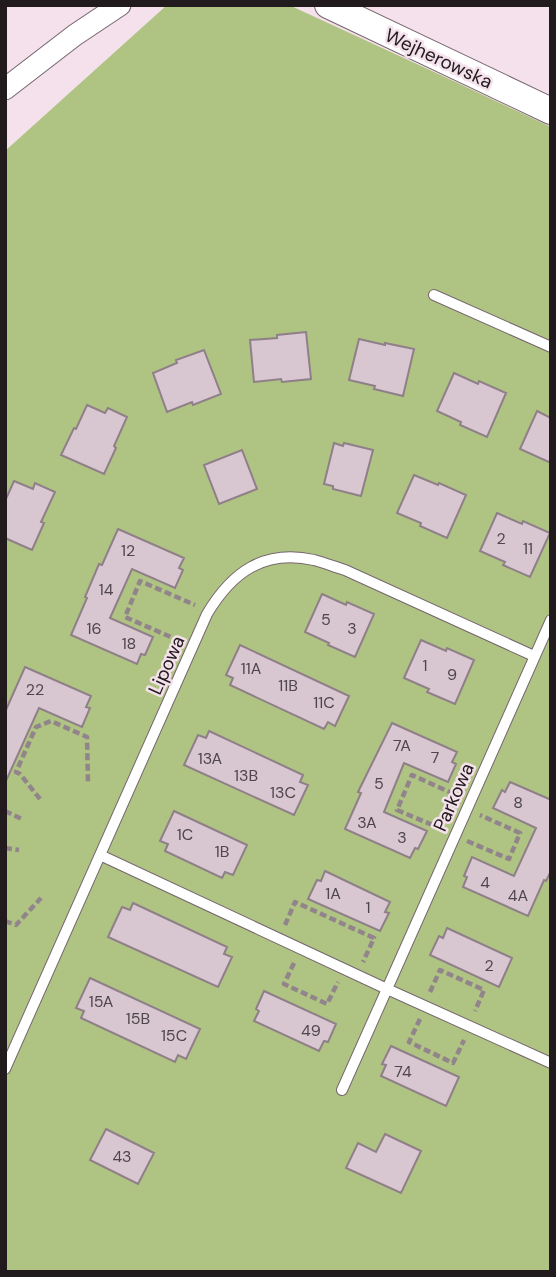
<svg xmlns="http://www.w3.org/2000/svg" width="556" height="1277" font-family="'DM Sans',sans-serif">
	<rect width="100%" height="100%" fill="#f4e1eb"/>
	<path fill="#afc382" d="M 167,5 L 289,5 L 445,77 L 551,127 L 551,1272 L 5,1272 L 5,151 Z"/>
	<path fill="#d8c6d0" stroke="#8f7f88" stroke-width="2" d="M 306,332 L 311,379 L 282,382 L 281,379 L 254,382 L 250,340 L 277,338 L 277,335 Z
		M 359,339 L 385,345 L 385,343 L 414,349 L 403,396 L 374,389 L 375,386 L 349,380 Z
		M 204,350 L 221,394 L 193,405 L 192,402 L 167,412 L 153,373 L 177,363 L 176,360 Z
		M 454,373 L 478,384 L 479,381 L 506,393 L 487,437 L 460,425 L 461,422 L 437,411 Z
		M 87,405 L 105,413 L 108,408 L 127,417 L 114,446 L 116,448 L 104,474 L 61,455 L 74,428 L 76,429 Z
		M 537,411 L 551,418 L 551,463 L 520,449 Z
		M 334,443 L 343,446 L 344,443 L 373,450 L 361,496 L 333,489 L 333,486 L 324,484 Z
		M 242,450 L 257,489 L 219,504 L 204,465 Z
		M 414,475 L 438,485 L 439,483 L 466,495 L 447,538 L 420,526 L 421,523 L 397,513 Z
		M 14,481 L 33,489 L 35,483 L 55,492 L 41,522 L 44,523 L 32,550 L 5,538 L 5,501 Z
		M 497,513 L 522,524 L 523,521 L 550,533 L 530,577 L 503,565 L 505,562 L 480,551 Z
		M 118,529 L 184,558 L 179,568 L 183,570 L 175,588 L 132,569 L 110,618 L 153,637 L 145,655 L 141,654 L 137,664 L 71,635 L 87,598 L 85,597 L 99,564 L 102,565 Z
		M 322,594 L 346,605 L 347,602 L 374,614 L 355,657 L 328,645 L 329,643 L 305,632 Z
		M 421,640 L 446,651 L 447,648 L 474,660 L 455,704 L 427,692 L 429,689 L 404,678 Z
		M 240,645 L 349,696 L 335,726 L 328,722 L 324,729 L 230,685 L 233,678 L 226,675 Z
		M 25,667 L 91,696 L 86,707 L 90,708 L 82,727 L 39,708 L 5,783 L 5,712 Z
		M 392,723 L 457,752 L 452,762 L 456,764 L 448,782 L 404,763 L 384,812 L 427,831 L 418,849 L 415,848 L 410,858 L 345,829 L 361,793 L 358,792 Z
		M 209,731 L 303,775 L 300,782 L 308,785 L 294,815 L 184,765 L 198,735 L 206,738 Z
		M 510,782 L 549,799 L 551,796 L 551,871 L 546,881 L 544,880 L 528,916 L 463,887 L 467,877 L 464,876 L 472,857 L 514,876 L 536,828 L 493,808 L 502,790 L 505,792 Z
		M 174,811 L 247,845 L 233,875 L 225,872 L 222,878 L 165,851 L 168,844 L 160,841 Z
		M 325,871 L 390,902 L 385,912 L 389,913 L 380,931 L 308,899 L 317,880 L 321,881 Z
		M 133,903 L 227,947 L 224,954 L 232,957 L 218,987 L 108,937 L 122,907 L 130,910 Z
		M 447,928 L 512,958 L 499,987 L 430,955 L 439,936 L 443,938 Z
		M 90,978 L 200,1029 L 186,1059 L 178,1055 L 175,1062 L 81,1018 L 84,1011 L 76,1008 Z
		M 264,991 L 336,1024 L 328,1042 L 324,1041 L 319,1051 L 254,1021 L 259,1011 L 256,1009 Z
		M 391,1046 L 459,1077 L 446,1106 L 381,1076 L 386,1065 L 382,1064 Z
		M 106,1129 L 154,1153 L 138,1184 L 90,1160 Z
		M 385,1134 L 421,1151 L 401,1193 L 346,1168 L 358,1143 L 376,1152 Z"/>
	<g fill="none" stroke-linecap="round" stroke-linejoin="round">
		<defs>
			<path id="service" d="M 434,295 L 551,347
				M 551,620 L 387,989 L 551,1063
				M 100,855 L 387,989 L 342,1090
				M 5,1069 L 207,614 C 232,572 264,549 314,560 C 325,563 335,567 345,570 L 534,656"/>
			<path id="minor" d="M 5,89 L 75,35 L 120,5"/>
			<path id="tertiary" d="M 328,5 L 551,111"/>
		</defs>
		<use href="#service" stroke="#76666f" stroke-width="12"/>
		<use href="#minor" stroke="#76666f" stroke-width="23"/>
		<use href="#tertiary" stroke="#76666f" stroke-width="28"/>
		<path stroke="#91848b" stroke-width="4.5" stroke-dasharray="7 3.5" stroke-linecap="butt" d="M 180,641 L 125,617 L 140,581 L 195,605
			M 40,799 L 20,774 L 16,772 L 36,727 L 51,721 L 87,737 L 88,783
			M 5,811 L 24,820
			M 442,829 L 397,810 L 412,775 L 456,795
			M 467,841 L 509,859 L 520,833 L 480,815
			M 5,848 L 19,850
			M 5,921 L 16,925 L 41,898
			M 285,925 L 295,902 L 374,938 L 363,962
			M 294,963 L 284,984 L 327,1004 L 338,982
			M 430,992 L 440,970 L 484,990 L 475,1011
			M 420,1019 L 409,1042 L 453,1063 L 464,1040"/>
		<use href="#service" stroke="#fff" stroke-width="10"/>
		<use href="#minor" stroke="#fff" stroke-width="21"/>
		<use href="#tertiary" stroke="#fff" stroke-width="26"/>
	</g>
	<g text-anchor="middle" stroke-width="5" stroke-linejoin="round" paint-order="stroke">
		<g font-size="16" fill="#4f464a">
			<text x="501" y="544">2</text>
			<text x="528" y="554">11</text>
			<text x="128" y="556">12</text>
			<text x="106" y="595">14</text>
			<text x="326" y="625">5</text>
			<text x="94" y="634">16</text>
			<text x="352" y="634">3</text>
			<text x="129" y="649">18</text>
			<text x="425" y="671">1</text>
			<text x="251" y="674">11A</text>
			<text x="452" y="680">9</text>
			<text x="288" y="691">11B</text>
			<text x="35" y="695">22</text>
			<text x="324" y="708">11C</text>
			<text x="402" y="751">7A</text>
			<text x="435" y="763">7</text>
			<text x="210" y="764">13A</text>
			<text x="246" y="781">13B</text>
			<text x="379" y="789">5</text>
			<text x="283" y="798">13C</text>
			<text x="518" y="808">8</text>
			<text x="367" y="828">3A</text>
			<text x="185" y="840">1C</text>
			<text x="402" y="843">3</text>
			<text x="222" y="857">1B</text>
			<text x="485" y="888">4</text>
			<text x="333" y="899">1A</text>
			<text x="518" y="901">4A</text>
			<text x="368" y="913">1</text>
			<text x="489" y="971">2</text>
			<text x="101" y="1007">15A</text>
			<text x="138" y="1024">15B</text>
			<text x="311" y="1036">49</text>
			<text x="174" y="1041">15C</text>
			<text x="403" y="1077">74</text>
			<text x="122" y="1162">43</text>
		</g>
		<g font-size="19" fill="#211b1e" stroke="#f4e1eb">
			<text transform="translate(439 58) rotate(25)" y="7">Wejherowska</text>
			<text transform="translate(166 665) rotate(-66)" y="7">Lipowa</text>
			<text transform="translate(453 797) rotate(-66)" y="7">Parkowa</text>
		</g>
	</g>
	<rect width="556" height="1277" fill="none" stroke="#211b1e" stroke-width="14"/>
</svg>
